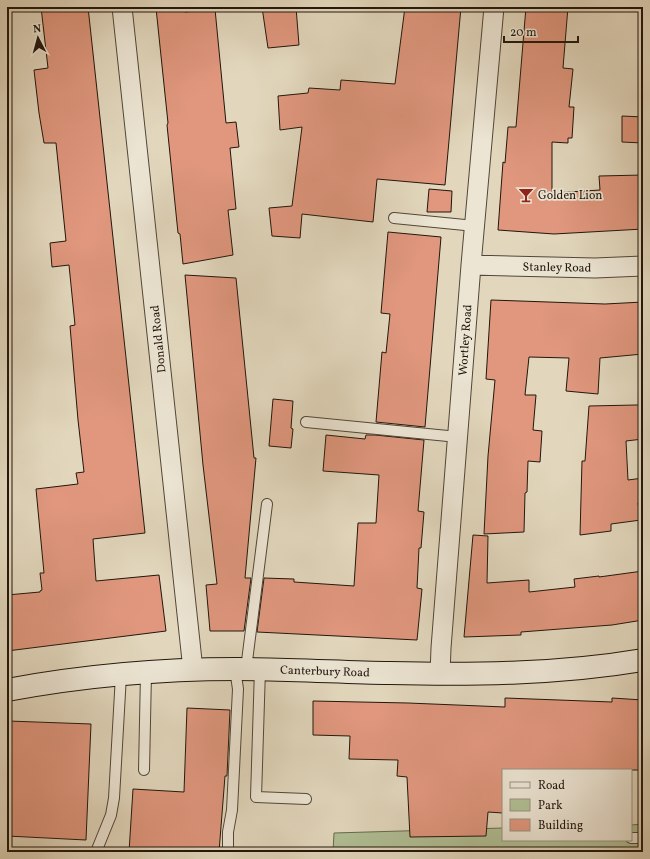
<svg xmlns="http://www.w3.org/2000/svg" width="650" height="859" font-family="Vollkorn,serif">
	<rect width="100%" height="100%" fill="#e2d7bd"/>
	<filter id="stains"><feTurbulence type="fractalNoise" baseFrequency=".005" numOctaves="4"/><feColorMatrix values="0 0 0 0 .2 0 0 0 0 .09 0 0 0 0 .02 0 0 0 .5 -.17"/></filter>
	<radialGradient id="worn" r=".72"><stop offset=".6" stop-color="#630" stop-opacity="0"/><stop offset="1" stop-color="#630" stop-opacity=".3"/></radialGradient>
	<path fill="#b0bf94" stroke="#686a50" d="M 643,824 L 643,852 L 333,852 L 334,833 L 503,828 L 503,840 L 631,840 L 631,825 Z"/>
	<path fill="#e0977e" stroke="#21160c" d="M 41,7 L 88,7 L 145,533 L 93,539 L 96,581 L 159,575 L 166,631 L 7,651 L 7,595 L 40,592 L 40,591 L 42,590 L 40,573 L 44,573 L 36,489 L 78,484 L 76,473 L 84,472 L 78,420 L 70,326 L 75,325 L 69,265 L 52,267 L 50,243 L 66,241 L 56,143 L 44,143 L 39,113 L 34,70 L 48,68 Z
		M 174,7 L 184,7 L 185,12 L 215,9 L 226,123 L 236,122 L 239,147 L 230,148 L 236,209 L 228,210 L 233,255 L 183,264 L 180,234 L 178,233 L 167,125 L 168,123 L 156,8 Z
		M 262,7 L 296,7 L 299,45 L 268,48 Z
		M 405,7 L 427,9 L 427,7 L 461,7 L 445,185 L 377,179 L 373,222 L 302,214 L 300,238 L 272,236 L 269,208 L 292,206 L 302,127 L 280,130 L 278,96 L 308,93 L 309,88 L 340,90 L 341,80 L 395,84 Z
		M 526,7 L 568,7 L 563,68 L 573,69 L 569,107 L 574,107 L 572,138 L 568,138 L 568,143 L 552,142 L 552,193 L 600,190 L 599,176 L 643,175 L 643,229 L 554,234 L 498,230 L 503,162 L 505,163 L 508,127 L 516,127 Z
		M 622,116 L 643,117 L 643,143 L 622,142 Z
		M 429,189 L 452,191 L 451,212 L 427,212 Z
		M 388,232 L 441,237 L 425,427 L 376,422 L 382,352 L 386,353 L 390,314 L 381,313 Z
		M 185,275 L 236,278 L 254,458 L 256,458 L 245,578 L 251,578 L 244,631 L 210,631 L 206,585 L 217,584 L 203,465 Z
		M 491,300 L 605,304 L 643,302 L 643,354 L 600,358 L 598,394 L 566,391 L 569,358 L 529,357 L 525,395 L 536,395 L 533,430 L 542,431 L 540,462 L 528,461 L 527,492 L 525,493 L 524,532 L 484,534 L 488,456 L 495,380 L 486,379 Z
		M 273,399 L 293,401 L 291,428 L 293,429 L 291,448 L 269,446 Z
		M 636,405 L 643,405 L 643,439 L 626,441 L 628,480 L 643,478 L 643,502 L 638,503 L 641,520 L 611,524 L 611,531 L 580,535 L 582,461 L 585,461 L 589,406 Z
		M 326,435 L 365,439 L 366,435 L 375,435 L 424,440 L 418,511 L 424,512 L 421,548 L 419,548 L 417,588 L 422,589 L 417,640 L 257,632 L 264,578 L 294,579 L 294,582 L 354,586 L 358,523 L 376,523 L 379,475 L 323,471 Z
		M 473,535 L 488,536 L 487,583 L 529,580 L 529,592 L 575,587 L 574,579 L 599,576 L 599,577 L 643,571 L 643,620 L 612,625 L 521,632 L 521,635 L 464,637 Z
		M 505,698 L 612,702 L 612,698 L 643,700 L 643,770 L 503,770 L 503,813 L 488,812 L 486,836 L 410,837 L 407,777 L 397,776 L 398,760 L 349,759 L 350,736 L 313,735 L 313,701 L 408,703 L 505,707 Z
		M 187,708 L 230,710 L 227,776 L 225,776 L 219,852 L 129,852 L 133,789 L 184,792 Z
		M 8,721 L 91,724 L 86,840 L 7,836 Z"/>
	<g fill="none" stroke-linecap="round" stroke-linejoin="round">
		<defs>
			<path id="lane" d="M 394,218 L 475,226
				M 306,422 L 458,437
				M 246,669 L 267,504
				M 260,669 L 256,797 L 306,799
				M 144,770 L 146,673
				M 631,838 L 643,838
				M 96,852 L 111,815 L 114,798 L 121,675
				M 228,852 L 228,832 L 232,810 L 238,689 L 235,669"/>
			<path id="street" d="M 122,7 L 193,670
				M 471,265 L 595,268 L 643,266
				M 440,674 L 441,648 L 471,265 L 494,7"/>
			<path id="secondary" d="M 7,690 C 82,676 160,669 237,669 C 288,669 339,672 390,673 C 474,675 560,674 643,660"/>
		</defs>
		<use href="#lane" stroke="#514638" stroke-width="12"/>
		<use href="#street" stroke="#514638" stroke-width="21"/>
		<use href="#secondary" stroke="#21160c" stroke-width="24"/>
		<path stroke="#21160c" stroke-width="2.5" stroke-dasharray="1 2" stroke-linecap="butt" d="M 144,8 L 154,7"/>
		<use href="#lane" stroke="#ece5d4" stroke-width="10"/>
		<use href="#street" stroke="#ece5d4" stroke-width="19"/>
		<use href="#secondary" stroke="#ece5d4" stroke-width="22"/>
	</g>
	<defs>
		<symbol id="bar-bare" viewBox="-9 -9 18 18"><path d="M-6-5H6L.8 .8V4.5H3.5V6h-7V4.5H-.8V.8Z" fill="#8f2418" stroke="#ece5d4" stroke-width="2.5" paint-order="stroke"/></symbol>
	</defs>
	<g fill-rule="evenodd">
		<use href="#bar-bare" x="515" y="184" width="22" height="22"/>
	</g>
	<g text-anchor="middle" stroke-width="3.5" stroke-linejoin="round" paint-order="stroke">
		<g font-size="12" fill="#21160c" stroke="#ece5d4" text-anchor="start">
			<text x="538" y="199">Golden Lion</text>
		</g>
		<g font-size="12" fill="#21160c" stroke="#ece5d4">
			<text transform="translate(557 267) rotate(1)" y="4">Stanley Road</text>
			<text transform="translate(158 339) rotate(-96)" y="4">Donald Road</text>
			<text transform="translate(465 340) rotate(-86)" y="4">Wortley Road</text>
			<text transform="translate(325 671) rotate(2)" y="4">Canterbury Road</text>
		</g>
	</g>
	<rect width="650" height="859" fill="none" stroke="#e2d7bd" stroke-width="24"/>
	<rect x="8" y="8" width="634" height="843" fill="none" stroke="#21160c" stroke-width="2"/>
	<rect x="12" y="12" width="626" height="835" fill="none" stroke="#21160c"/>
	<rect x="502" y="769" width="130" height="72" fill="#ece5d4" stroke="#9b9284"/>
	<rect x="510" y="782" width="20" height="6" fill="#ece5d4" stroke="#9b9284"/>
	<text x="538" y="789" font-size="12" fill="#21160c">Road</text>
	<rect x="510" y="799" width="20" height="12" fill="#b0bf94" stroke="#9b9284"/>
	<text x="538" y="809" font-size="12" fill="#21160c">Park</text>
	<rect x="510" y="819" width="20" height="12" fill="#e0977e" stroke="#9b9284"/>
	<text x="538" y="829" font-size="12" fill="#21160c">Building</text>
	<g transform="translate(38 38) rotate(354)" stroke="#ece5d4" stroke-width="3" paint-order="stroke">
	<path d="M0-3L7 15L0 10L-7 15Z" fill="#21160c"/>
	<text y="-6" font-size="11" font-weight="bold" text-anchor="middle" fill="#21160c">N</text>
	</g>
	<path d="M504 36v6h74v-6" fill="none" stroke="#21160c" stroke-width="2"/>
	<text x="510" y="36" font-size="12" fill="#21160c" stroke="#ece5d4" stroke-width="3" paint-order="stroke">20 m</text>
	<rect width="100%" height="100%" filter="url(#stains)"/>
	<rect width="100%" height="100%" fill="url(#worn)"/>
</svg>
